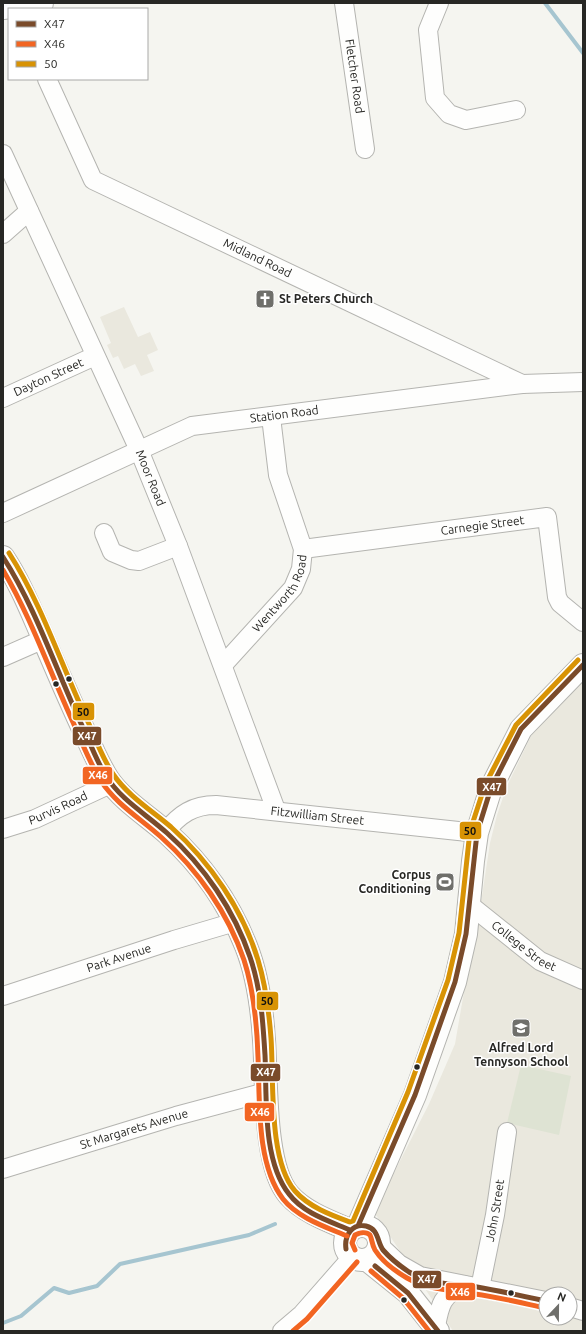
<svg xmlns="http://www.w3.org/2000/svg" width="586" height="1334" font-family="Ubuntu,sans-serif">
	<rect width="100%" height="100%" fill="#f5f5f0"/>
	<path fill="#eae8de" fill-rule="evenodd" d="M 124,307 L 138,337 L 150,332 L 158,350 L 147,355 L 154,371 L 141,376 L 135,364 L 124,369 L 118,356 L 113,358 L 107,345 L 111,343 L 100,317 Z
		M 583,678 L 583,1331 L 453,1331 L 374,1212 L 429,1104 L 455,1044 L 465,986 L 475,942 L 490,843 L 497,815 L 507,786 L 533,732 ZM 546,1294 L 570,1294 L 570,1318 L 546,1318 Z"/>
	<path fill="#dee3d3" d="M 521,1065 L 571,1076 L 559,1135 L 507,1123 Z"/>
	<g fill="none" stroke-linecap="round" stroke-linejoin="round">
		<path stroke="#a6c5d0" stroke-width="4" d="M 545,3 L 583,53
			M 3,1323 L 21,1316 L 54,1288 L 69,1293 L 97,1286 L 120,1264 L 249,1235 L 275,1224"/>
		<defs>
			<g id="minor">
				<path id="s1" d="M 344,3 L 365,149"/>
				<path d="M 439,3 L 428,30 L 435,98 L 449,114 L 466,120 L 516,110"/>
				<path id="s2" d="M 47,79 L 93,180 L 522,384"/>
				<path id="s3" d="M 3,154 L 139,450 L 178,546 L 276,810"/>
				<path d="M 3,234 L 29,211"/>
				<path id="s4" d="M 3,398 L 95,356"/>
				<path id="s5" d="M 3,513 L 192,426 L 522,384 L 583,382"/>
				<path d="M 104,533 L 112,552 L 131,560 L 139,561 L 178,546"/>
				<path id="s6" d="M 303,549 L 547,517 L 557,597 L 560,603 L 583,622"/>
				<path d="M 3,657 L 44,639"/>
				<path id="s7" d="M 223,665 L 293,588 L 301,569 L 303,549 L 278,475 L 271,417"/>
				<path id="s8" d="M 3,829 L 35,819 L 104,787 L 110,782"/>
				<path id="s9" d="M 165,832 C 180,814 193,805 216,805 L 477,833"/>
				<path id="s10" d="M 470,905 L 540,961 L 583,980"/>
				<path id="s11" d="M 3,996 L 174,940 L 235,922"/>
				<path id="s12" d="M 3,1169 L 176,1116 L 266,1092"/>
				<path d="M 380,1246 L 399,1264 L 420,1276 L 546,1301"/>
				<path id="s13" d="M 480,1288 L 495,1215 L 507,1132"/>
				<path d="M 570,1307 L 583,1311"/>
				<path d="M 436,1326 C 440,1304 442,1295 464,1285"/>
				<path d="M 282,1331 L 302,1314 L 352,1257"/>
			</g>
			<path id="major" d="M 3,8 L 42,3
				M 3,557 C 17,578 27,601 37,624 C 53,661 68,697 85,733 C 92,749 99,765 108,779 C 123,801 148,816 167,833 C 201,864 229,903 246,946 C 258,976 262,1008 264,1040 C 267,1078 263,1166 289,1195 C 304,1212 329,1221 350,1230
				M345 1243a17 17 0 1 1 34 0a17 17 0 1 1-34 0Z
				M 358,1226 L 415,1095 L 455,982 L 466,934 L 473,861 L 477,833 L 491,788 L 521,729 L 583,665
				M 367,1260 L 408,1293 L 438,1331"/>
		</defs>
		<use href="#minor" stroke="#b4b4b0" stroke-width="20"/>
		<use href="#major" stroke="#b4b4b0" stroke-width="24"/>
		<use href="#minor" stroke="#fefefd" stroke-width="18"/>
		<use href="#major" stroke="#fefefd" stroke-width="22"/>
		<defs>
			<path id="bus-1" d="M 3,557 C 37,610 57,673 84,730 C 91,745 97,762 106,776 C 121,800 146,814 167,833 C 204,866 234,910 250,957 C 261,989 263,1022 265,1055 C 267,1096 262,1160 289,1194 C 303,1213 329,1221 350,1230
				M 358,1226 L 415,1095 L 455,982 L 466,934 L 477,833 L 491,788 L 521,729 L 583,665
				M 346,1249 C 344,1236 352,1223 366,1226 C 379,1229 377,1242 383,1250 C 390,1258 400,1266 409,1272 C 429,1284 454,1284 477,1287 C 500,1291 523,1296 546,1301
				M 375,1266 L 408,1293 L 438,1331"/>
			<path id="bus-2" d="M 3,570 C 33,621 52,678 77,731 C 84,748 91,765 101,781 C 116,804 141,819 161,837 C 198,870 228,913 244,960 C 254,991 257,1025 258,1057 C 260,1100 256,1164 283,1199 C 298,1218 326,1227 347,1236
				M 355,1250 L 352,1243 L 355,1235 C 359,1233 366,1231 370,1235 C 372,1239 372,1245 375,1250 C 382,1261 395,1271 407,1278 C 428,1290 452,1290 475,1294 C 498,1297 522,1303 545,1308
				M 371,1271 L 403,1298 L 429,1331
				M 293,1331 L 307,1319 L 357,1262"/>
			<path id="bus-3" d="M 9,553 C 43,606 62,668 89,724 C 96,741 103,759 113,774 C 128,796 151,810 171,827 C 210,862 243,910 258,960 C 266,986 269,1012 271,1038 C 274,1079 268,1160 295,1191 C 309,1207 331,1215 350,1222 L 353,1221 L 408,1092 L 448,980 L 459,933 L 470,831 L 485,785 L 516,725 L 578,660"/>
		</defs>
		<use href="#bus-1" stroke="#fff" stroke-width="8"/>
		<use href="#bus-2" stroke="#fff" stroke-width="8"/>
		<use href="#bus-3" stroke="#fff" stroke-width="8"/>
		<use href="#bus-1" stroke="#7a4b2a" stroke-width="5"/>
		<use href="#bus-2" stroke="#f26522" stroke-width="5"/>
		<use href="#bus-3" stroke="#d89305" stroke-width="5"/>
	</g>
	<defs>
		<symbol id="church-square" viewBox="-11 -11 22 22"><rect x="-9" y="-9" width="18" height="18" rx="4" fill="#6f6f6b" stroke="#fff"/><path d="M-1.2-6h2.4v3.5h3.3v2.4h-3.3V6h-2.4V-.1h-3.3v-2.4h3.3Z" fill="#fff"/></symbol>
		<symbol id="stadium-square" viewBox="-11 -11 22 22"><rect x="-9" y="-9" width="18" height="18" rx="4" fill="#6f6f6b" stroke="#fff"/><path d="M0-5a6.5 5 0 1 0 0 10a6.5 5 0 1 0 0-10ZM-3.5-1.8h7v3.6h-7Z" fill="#fff"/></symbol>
		<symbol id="school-square" viewBox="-11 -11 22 22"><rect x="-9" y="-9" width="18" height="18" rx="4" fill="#6f6f6b" stroke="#fff"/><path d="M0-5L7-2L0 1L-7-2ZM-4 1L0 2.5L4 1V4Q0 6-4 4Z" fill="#fff"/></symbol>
	</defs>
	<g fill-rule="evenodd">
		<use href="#church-square" x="254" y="288" width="22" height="22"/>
		<use href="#stadium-square" x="434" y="871" width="22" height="22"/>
		<use href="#school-square" x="510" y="1017" width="22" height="22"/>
	</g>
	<g fill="#272724" stroke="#fff" stroke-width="1.5">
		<circle cx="69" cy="679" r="3.5"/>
		<circle cx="56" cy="684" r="3.5"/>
		<circle cx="417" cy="1067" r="3.5"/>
		<circle cx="511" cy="1293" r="3.5"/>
		<circle cx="404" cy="1300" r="3.5"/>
	</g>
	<g text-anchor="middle" stroke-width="3" stroke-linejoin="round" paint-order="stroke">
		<g font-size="12" fill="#272724" stroke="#fff">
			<text dy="4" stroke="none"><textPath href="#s1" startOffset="74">Fletcher Road</textPath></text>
			<text dy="4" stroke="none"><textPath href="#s2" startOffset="293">Midland Road</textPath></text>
			<text dy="4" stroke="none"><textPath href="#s4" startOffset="50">Dayton Street</textPath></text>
			<text dy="4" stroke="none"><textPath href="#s5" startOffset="301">Station Road</textPath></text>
			<text dy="4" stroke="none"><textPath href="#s3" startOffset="356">Moor Road</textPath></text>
			<text dy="4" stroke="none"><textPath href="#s6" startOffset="181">Carnegie Street</textPath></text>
			<text dy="4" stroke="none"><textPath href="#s7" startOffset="93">Wentworth Road</textPath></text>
			<text dy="4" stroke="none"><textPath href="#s8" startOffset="59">Purvis Road</textPath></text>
			<text dy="4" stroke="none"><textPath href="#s9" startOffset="162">Fitzwilliam Street</textPath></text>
			<text dy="4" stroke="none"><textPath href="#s10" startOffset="68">College Street</textPath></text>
			<text dy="4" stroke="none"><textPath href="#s11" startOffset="122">Park Avenue</textPath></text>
			<text dy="4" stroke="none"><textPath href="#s12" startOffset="137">St Margarets Avenue</textPath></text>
			<text dy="4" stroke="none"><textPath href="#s13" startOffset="79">John Street</textPath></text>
		</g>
		<g font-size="12" font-weight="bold" fill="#272724" stroke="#fff" text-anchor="start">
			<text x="279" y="303">St Peters Church</text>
			<text x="431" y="879" text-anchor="end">Corpus<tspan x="431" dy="14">Conditioning</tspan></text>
			<text x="521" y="1052" text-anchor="middle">Alfred Lord<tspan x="521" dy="14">Tennyson School</tspan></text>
		</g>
	</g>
	<g stroke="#fff" stroke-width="1.5">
		<rect x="72" y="702" width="23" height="19" rx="4" fill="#d89305"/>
		<rect x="72" y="726" width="30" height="20" rx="4" fill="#7a4b2a"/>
		<rect x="82" y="766" width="31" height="19" rx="4" fill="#f26522"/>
		<rect x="476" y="777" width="31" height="19" rx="4" fill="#7a4b2a"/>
		<rect x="459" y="821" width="23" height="19" rx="4" fill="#d89305"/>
		<rect x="256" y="991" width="23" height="20" rx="4" fill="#d89305"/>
		<rect x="250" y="1063" width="31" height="19" rx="4" fill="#7a4b2a"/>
		<rect x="244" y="1102" width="31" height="20" rx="4" fill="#f26522"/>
		<rect x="412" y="1270" width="30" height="19" rx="4" fill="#7a4b2a"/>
		<rect x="445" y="1282" width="31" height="19" rx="4" fill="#f26522"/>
	</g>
	<g font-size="11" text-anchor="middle" font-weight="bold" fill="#fff">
		<text x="87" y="740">X47</text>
		<text x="98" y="779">X46</text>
		<text x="492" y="791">X47</text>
		<text x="266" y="1076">X47</text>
		<text x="260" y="1116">X46</text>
		<text x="427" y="1283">X47</text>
		<text x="460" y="1296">X46</text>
	</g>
	<g font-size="11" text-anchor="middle" font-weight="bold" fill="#111">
		<text x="83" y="716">50</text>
		<text x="470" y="835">50</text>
		<text x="267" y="1005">50</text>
	</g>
	<rect width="586" height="1334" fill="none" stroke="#272724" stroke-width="8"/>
	<rect x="8" y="8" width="140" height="72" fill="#ffffff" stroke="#a9a9a7"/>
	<rect x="16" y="21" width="20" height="6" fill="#7a4b2a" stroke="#a9a9a7"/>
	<text x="44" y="28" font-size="12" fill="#272724">X47</text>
	<rect x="16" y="41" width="20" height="6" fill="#f26522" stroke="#a9a9a7"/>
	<text x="44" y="48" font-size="12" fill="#272724">X46</text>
	<rect x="16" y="61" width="20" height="6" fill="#d89305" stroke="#a9a9a7"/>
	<text x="44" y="68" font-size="12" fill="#272724">50</text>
	<g transform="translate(558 1306) rotate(22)"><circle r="19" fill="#ffffff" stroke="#a9a9a7"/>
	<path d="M0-3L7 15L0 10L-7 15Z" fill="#6f6f6b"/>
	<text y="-6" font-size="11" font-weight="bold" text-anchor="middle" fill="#272724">N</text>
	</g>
</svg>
